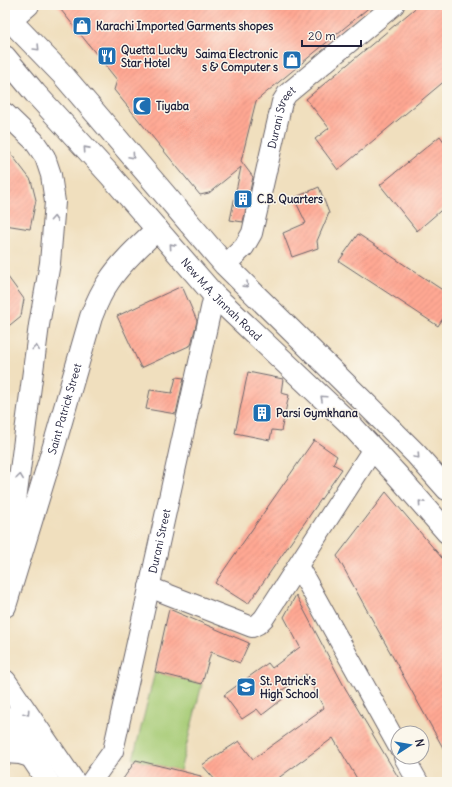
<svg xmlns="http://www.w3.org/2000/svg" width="452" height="787" font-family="Delius,sans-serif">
	<defs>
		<pattern id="building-hatch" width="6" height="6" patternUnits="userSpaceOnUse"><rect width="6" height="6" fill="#ffa793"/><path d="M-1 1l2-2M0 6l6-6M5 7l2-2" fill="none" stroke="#da8f80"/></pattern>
	</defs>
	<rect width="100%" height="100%" fill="#fbf7ec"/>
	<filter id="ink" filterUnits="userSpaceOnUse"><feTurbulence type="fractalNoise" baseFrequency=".025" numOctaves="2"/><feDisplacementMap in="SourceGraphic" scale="8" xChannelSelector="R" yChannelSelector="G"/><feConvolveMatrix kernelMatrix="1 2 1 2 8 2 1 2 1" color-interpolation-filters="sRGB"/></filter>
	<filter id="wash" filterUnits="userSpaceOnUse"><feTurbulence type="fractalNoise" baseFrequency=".012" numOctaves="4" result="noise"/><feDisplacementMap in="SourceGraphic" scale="16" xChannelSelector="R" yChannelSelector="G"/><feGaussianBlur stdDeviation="0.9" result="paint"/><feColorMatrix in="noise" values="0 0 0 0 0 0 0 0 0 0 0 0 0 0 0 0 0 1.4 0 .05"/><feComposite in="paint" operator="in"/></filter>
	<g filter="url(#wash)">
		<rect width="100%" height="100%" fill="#f0dfbe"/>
		<path fill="#a6cb75" stroke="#647658" d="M 155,672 L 202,684 L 180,771 L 133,759 Z"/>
		<g id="blocks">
			<path fill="url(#building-hatch)" d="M 57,5 L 372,5 L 256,101 L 241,161 L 253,177 L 243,222 L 230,220 L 241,167 L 209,193 L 200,195 L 114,90 L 117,80 Z
				M 419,5 L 447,5 L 447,79 L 338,170 L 315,139 L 329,128 L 306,99 Z
				M 440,136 L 447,146 L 447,205 L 417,231 L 380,185 Z
				M 5,146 L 31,180 L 36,200 L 30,229 L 5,225 Z
				M 319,187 L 329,213 L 317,241 L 318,248 L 292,257 L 283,233 L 306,223 L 294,198 Z
				M 358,234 L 447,293 L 447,312 L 438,326 L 339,261 Z
				M 5,273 L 24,299 L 21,316 L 5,329 Z
				M 182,286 L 197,321 L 191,345 L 141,368 L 117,316 Z
				M 248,372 L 283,379 L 281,393 L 289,395 L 281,431 L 272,430 L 270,440 L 235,433 Z
				M 176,377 L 184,378 L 176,414 L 146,409 L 150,390 L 172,393 Z
				M 314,440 L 337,456 L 333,464 L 342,469 L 248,604 L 215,583 Z
				M 386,492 L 447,564 L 447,755 L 337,556 Z
				M 296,595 L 344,686 L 401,782 L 359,782 L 333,738 L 273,782 L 217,782 L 202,765 L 239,741 L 253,759 L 324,708 L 306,674 L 281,691 L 284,698 L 262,715 L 257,709 L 242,719 L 224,695 L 268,663 L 272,668 L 300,647 L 284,617 Z
				M 169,609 L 249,643 L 240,663 L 211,652 L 202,684 L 155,672 Z
				M 136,760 L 201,776 L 200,782 L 121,782 Z"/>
		</g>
	</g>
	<g filter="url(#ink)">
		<use href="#blocks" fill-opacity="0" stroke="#6a6469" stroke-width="1"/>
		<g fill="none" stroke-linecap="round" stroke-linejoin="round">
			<defs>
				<g id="street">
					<path d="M 5,113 L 34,141 L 45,157 L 51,175 L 55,202 L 50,263 L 39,325 L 5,585"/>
					<path id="s1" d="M 225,265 L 244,247 L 252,233 L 282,102 L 287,94 L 394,5"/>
					<path d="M 298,566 L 398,746"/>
					<path d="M 149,587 L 252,627 L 258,624 L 264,618 L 373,449"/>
					<path d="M 404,757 L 418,782"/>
					<path id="s2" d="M 91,782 L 113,751 L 214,295"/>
				</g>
				<g id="secondary">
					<path d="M 5,25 L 28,5"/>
					<path id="s3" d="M 5,606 L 54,446 L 91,317 C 96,304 101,292 109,281 C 122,261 141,245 157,229"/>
					<path d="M 5,681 L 74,782"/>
					<path d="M 5,717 L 48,782"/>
					<path d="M 5,752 L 20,753 L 30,756"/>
				</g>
				<g id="primary">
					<path d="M 5,15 L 63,75 L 225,265 L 366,404 L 416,454 L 447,489"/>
					<path id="s4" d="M 5,57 L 35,93 L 110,175 L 214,295 L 351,425 L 398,476 L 447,532"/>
				</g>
			</defs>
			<use href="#street" stroke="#6a6469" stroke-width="22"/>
			<use href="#secondary" stroke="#6a6469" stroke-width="24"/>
			<use href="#primary" stroke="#6a6469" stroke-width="24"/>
			<use href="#street" stroke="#fff" stroke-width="20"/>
			<use href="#secondary" stroke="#fff" stroke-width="22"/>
			<use href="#primary" stroke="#fff" stroke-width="22"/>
		</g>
		<defs><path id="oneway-chevron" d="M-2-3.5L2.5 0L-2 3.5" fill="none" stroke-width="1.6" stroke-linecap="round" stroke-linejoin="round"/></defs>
		<g stroke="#9c9ca7">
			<use href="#oneway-chevron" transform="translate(37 48) rotate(46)"/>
			<use href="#oneway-chevron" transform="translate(86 149) rotate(-132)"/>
			<use href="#oneway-chevron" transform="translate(132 156) rotate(49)"/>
			<use href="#oneway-chevron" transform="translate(54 219) rotate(-86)"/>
			<use href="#oneway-chevron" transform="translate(172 246) rotate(-131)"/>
			<use href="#oneway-chevron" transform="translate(246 285) rotate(44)"/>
			<use href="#oneway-chevron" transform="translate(36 348) rotate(-83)"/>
			<use href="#oneway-chevron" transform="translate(323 398) rotate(-137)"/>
			<use href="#oneway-chevron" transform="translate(417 456) rotate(47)"/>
			<use href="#oneway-chevron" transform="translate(20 477) rotate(-82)"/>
			<use href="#oneway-chevron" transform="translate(421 503) rotate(-131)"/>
			<use href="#oneway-chevron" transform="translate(27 713) rotate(55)"/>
		</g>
	</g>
	<defs>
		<symbol id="shop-square" viewBox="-11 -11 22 22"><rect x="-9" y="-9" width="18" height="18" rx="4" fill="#1f6fb2" stroke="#fbf7ec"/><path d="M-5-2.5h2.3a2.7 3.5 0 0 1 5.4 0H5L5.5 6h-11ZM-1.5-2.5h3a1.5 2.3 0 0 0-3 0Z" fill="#fff"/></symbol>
		<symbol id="restaurant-square" viewBox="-11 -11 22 22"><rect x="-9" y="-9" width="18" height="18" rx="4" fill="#1f6fb2" stroke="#fbf7ec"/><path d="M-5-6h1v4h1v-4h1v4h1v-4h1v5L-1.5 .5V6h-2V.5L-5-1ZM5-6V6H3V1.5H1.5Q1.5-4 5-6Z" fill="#fff"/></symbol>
		<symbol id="mosque-square" viewBox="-11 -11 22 22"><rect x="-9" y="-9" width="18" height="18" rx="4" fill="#1f6fb2" stroke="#fbf7ec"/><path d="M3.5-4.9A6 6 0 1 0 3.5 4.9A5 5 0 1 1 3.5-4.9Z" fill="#fff"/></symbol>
		<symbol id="building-square" viewBox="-11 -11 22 22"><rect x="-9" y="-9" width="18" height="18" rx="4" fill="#1f6fb2" stroke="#fbf7ec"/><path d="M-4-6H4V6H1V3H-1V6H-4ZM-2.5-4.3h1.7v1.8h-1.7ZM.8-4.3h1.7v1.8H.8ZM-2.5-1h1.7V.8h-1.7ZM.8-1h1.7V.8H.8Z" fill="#fff"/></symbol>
		<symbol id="school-square" viewBox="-11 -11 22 22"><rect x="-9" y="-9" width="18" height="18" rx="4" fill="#1f6fb2" stroke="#fbf7ec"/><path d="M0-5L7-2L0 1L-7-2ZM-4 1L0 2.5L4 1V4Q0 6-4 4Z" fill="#fff"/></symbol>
	</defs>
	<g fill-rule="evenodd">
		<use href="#shop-square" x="71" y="15" width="22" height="22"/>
		<use href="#restaurant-square" x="96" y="45" width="22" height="22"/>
		<use href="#shop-square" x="281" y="49" width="22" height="22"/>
		<use href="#mosque-square" x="131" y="95" width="22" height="22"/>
		<use href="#building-square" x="232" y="188" width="22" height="22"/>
		<use href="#building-square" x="251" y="402" width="22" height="22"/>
		<use href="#school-square" x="235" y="676" width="22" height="22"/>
	</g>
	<g text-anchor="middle" stroke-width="3" stroke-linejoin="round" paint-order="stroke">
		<g font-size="11" font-weight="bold" fill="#22223b" stroke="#fbf7ec" text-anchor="start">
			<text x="96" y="30">Karachi Imported Garments shopes</text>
			<text x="121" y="54">Quetta Lucky<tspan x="121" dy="13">Star Hotel</tspan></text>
			<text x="278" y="58" text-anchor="end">Saima Electronic<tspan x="278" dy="13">s &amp; Computer s</tspan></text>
			<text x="156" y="110">Tiyaba</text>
			<text x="257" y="203">C.B. Quarters</text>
			<text x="276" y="417">Parsi Gymkhana</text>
			<text x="260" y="685">St. Patrick's<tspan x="260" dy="13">High School</tspan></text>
		</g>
		<g font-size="11" fill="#22223b" stroke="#fbf7ec">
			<text dy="4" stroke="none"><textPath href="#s1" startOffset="162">Durani Street</textPath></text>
			<text dy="4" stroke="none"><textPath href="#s4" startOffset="325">New M.A. Jinnah Road</textPath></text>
			<text dy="4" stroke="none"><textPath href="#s3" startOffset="206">Saint Patrick Street</textPath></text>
			<text dy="4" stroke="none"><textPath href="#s2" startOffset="253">Durani Street</textPath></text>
		</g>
	</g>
	<rect width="452" height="787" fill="none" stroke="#fbf7ec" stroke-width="20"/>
	<g transform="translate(410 745) rotate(78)"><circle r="19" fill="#fbf7ec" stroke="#a4a2a5"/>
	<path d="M0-3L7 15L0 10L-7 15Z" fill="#1f6fb2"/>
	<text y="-6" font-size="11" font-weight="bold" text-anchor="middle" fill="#22223b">N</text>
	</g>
	<path d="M302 40v6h59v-6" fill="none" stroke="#22223b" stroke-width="2"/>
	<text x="308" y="40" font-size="12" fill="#22223b" stroke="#fbf7ec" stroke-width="3" paint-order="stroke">20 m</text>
</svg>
